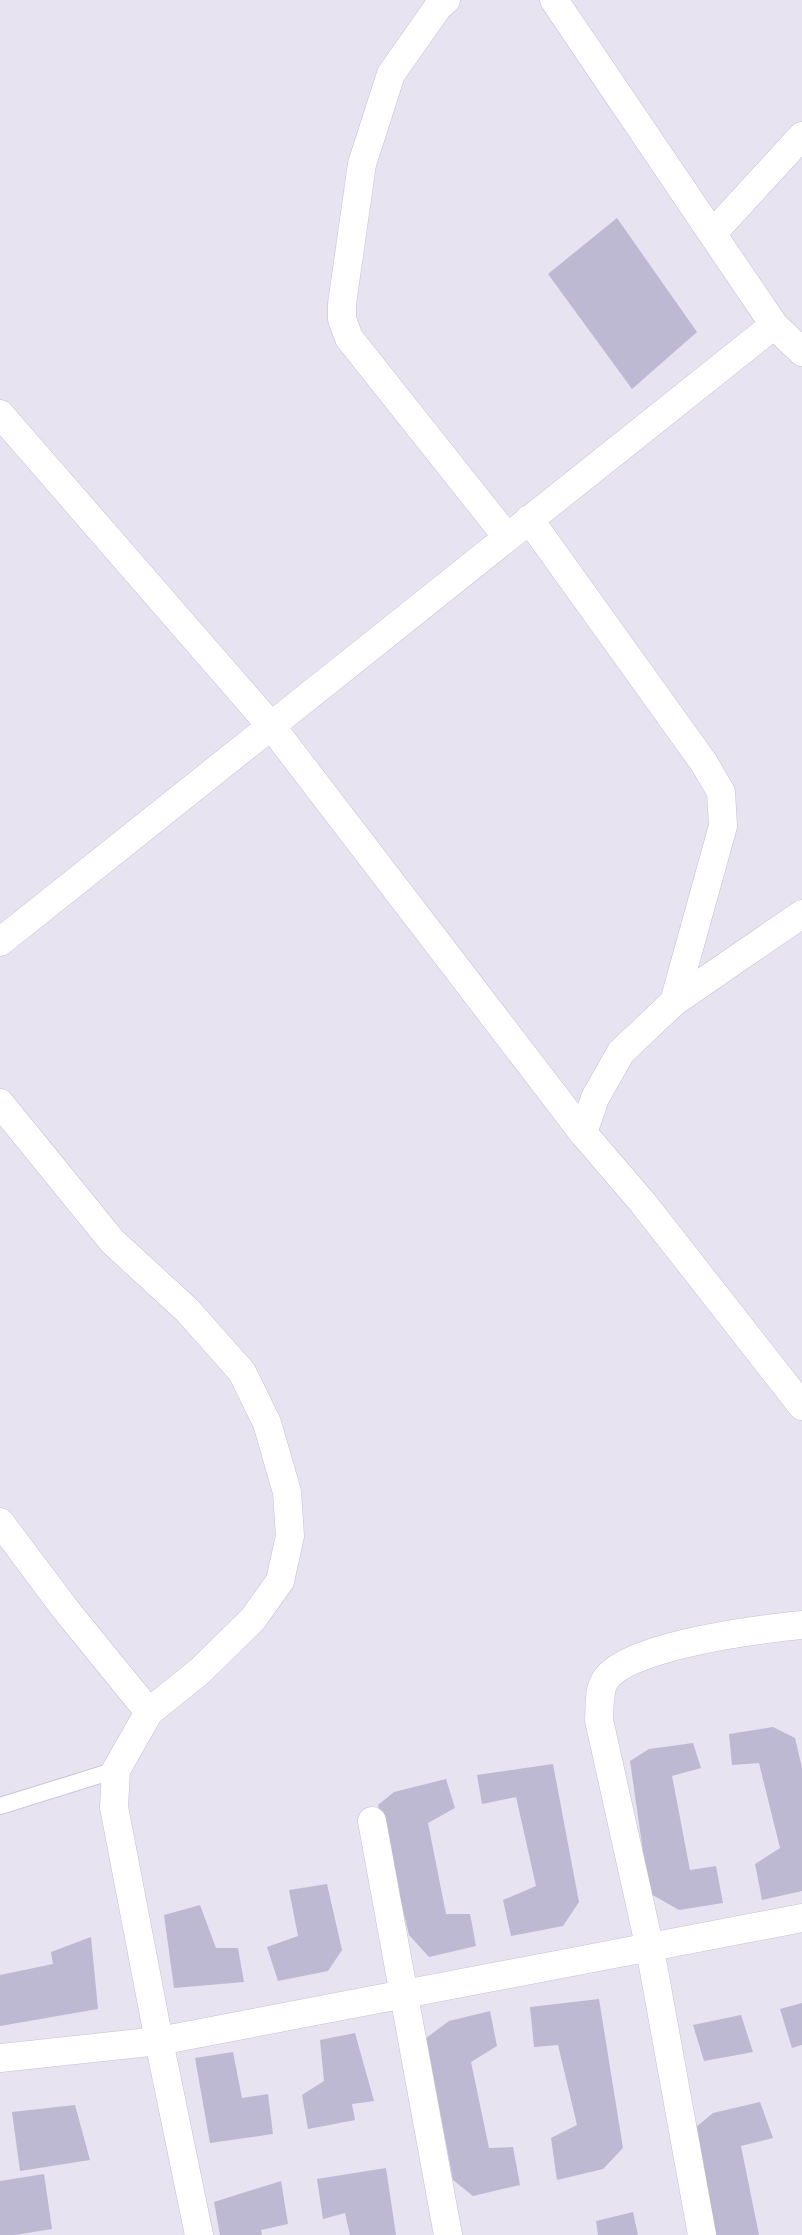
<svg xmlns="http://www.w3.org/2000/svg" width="802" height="2235" font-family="Signika,sans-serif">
	<rect width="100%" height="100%" fill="#e7e3f1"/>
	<path fill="#beb9d2" d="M 617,218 L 697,332 L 632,389 L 548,274 Z
		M 773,1727 L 795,1738 L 802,1768 L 802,1891 L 762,1900 L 755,1864 L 780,1848 L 759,1763 L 732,1765 L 729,1734 Z
		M 693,1743 L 701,1768 L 672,1776 L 690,1870 L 716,1866 L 723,1903 L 679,1910 L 649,1893 L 630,1761 L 649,1749 Z
		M 553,1764 L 579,1902 L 563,1926 L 511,1936 L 503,1900 L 536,1886 L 516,1797 L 482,1804 L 477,1775 Z
		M 446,1779 L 455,1808 L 428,1823 L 446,1914 L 470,1914 L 476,1946 L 429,1957 L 409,1935 L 378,1805 L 394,1792 Z
		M 327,1884 L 342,1950 L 328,1971 L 278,1981 L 267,1947 L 298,1936 L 289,1890 Z
		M 200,1905 L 216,1948 L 238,1948 L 244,1982 L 174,1988 L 164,1915 Z
		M 91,1937 L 98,2009 L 0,2026 L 0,1975 L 53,1964 L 51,1952 Z
		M 599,1999 L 623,2148 L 603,2169 L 557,2180 L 551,2138 L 577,2125 L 558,2045 L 534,2047 L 530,2007 Z
		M 802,2003 L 802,2045 L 792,2048 L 780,2009 Z
		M 490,2011 L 497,2046 L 471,2062 L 489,2148 L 513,2147 L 520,2185 L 473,2196 L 453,2180 L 426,2038 L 449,2021 Z
		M 741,2015 L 753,2052 L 704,2061 L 693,2025 Z
		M 355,2033 L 374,2101 L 352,2104 L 355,2120 L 308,2129 L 302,2095 L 324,2081 L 320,2040 Z
		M 233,2052 L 242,2098 L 268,2094 L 273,2134 L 210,2143 L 195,2058 Z
		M 760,2102 L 773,2138 L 741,2146 L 759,2235 L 715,2235 L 695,2128 L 713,2113 Z
		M 75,2105 L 90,2160 L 20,2171 L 12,2112 Z
		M 386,2168 L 396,2235 L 350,2235 L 345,2213 L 323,2219 L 317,2179 Z
		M 44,2174 L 52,2229 L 15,2235 L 0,2235 L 0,2181 Z
		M 281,2181 L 288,2224 L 261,2230 L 262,2235 L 220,2235 L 214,2202 Z
		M 633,2212 L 638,2235 L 598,2235 L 596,2221 Z"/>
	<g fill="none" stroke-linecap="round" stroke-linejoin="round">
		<defs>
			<path id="service" d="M 0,1806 L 116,1770"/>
			<path id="minor" d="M 446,0 L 438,7 L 391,74 L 362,164 L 342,304 L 342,319 L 349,338 L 507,537
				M 554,0 L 774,325 L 802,352
				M 713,233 L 802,136
				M 0,414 L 272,727 L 583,1133 L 643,1203 L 802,1406
				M 529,519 L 704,763 L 721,792 L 723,826 L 674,1002
				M 0,942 L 774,325
				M 0,1103 L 112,1241 L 187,1310 L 242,1372 L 267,1423 L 287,1492 L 290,1536 L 280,1581 L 253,1619 L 200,1671 L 149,1712 L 116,1770 L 114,1807 L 159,2041 L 199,2235
				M 583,1133 L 595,1098 L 621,1052 L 674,1002 L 802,914
				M 0,1522 L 66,1610 L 149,1712
				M 372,1821 L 448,2235
				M 0,2058 L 159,2041 L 802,1918
				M 702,2235 L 650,1949 L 599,1720 C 600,1707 598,1690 606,1679 C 630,1645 761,1629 802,1625"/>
		</defs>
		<use href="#service" stroke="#c6c0d6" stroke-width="18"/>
		<use href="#minor" stroke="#c6c0d6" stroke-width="29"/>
		<use href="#service" stroke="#fff" stroke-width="16"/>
		<use href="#minor" stroke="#fff" stroke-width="28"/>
	</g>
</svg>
